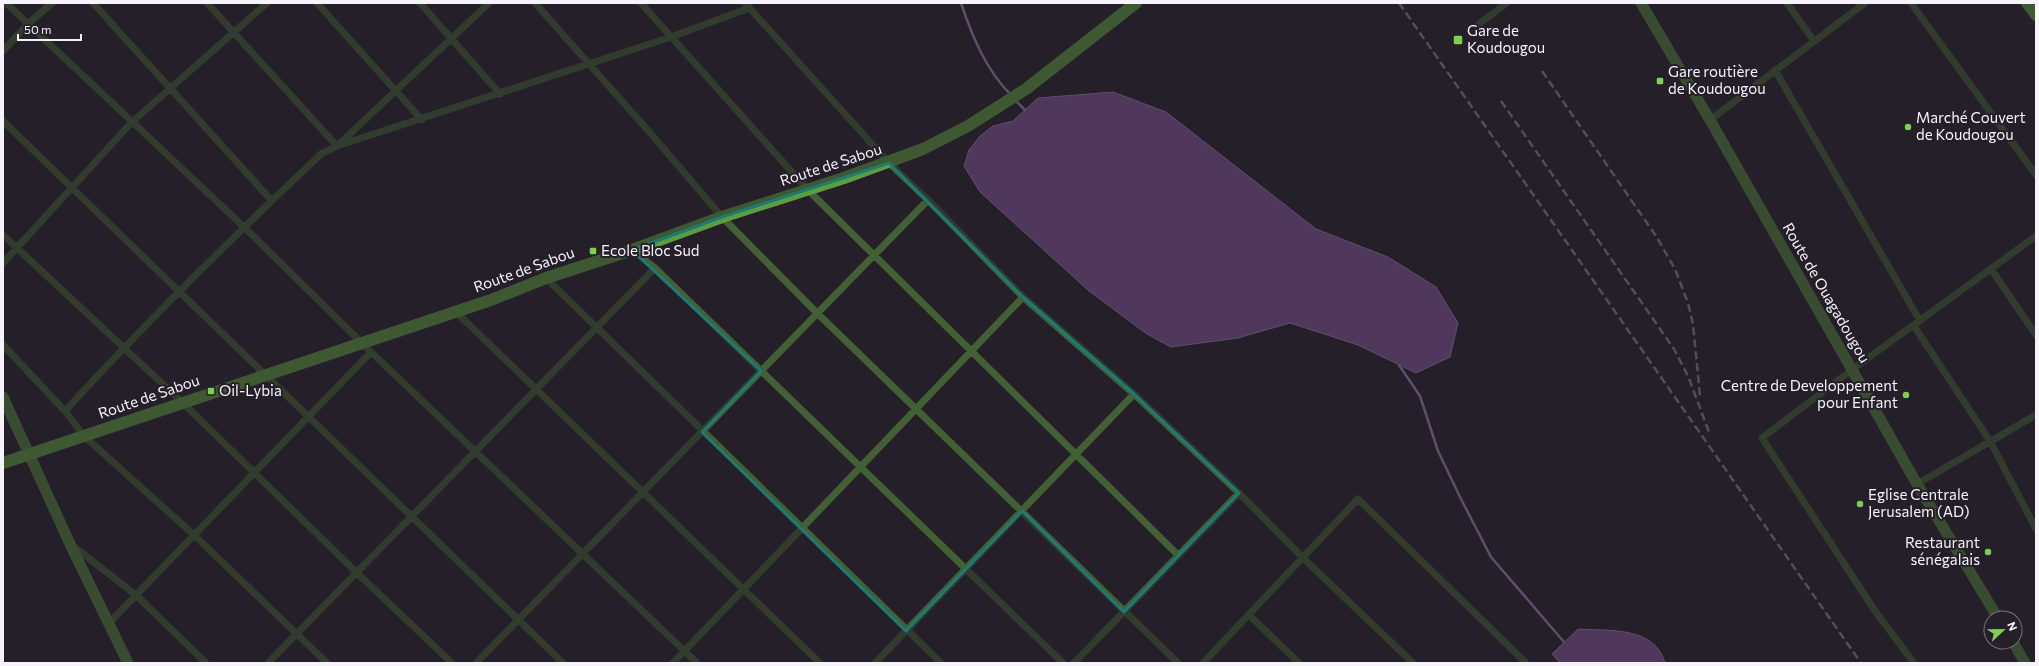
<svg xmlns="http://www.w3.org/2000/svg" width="2039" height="666" font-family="Commissioner,sans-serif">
	<rect width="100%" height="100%" fill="#251f29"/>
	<path fill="#83589a" stroke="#a686b7" d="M 1113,92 L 1166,112 L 1316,229 L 1388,257 L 1436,287 L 1458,323 L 1450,357 L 1416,373 L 1358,345 L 1290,323 L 1238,338 L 1171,347 L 1147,334 L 1089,291 L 980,192 L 964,166 L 969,150 L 980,136 L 993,126 L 1013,121 L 1038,98 Z
		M 1578,629 C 1609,631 1655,626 1665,663 L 1560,663 L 1552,654 Z"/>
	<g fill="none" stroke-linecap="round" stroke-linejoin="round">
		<path stroke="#a686b7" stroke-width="2.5" d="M 961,3 C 972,36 986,70 1011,95
			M 1015,100 L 1025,110
			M 1399,365 L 1420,396 L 1438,451 L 1461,499 L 1491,557 L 1564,642"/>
		<path stroke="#426034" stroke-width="7" d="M 6,3 L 244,227 L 371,352 L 697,663
			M 93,3 L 272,201
			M 207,3 L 337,146 L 671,37 L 749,8
			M 317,3 L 422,120
			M 420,3 L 500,94
			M 535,3 L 652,135 L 722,217 L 817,313 L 1178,663
			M 641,3 L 808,190 L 1178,555
			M 745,3 L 889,163 L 928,200 L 1023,297 L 1134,394 L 1239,493 L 1302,557 L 1413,663
			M 1787,3 L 1814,41
			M 1911,3 L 2036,175
			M 1479,24 L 1507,3
			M 3,51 L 28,24 L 52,3
			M 1775,70 L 1920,321
			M 1710,120 L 1865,3
			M 3,121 L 563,663
			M 3,235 L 183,403 L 357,573 L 452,663
			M 632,250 L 655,268 L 1063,663
			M 3,263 L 131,123 L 267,3
			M 1991,269 L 2036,335
			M 546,278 L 941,663
			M 456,312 L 820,663
			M 1914,326 L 1990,441 L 2036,529
			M 3,345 L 65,411 L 84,436 L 194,535 L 327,663
			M 65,411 C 147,321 233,237 321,154 L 337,146 L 489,3
			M 1917,484 L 2036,415
			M 73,546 L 136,595 L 206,663
			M 1249,615 L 1299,663
			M 109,623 L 371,352
			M 268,663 L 655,268
			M 476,663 L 928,200
			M 673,663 L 1023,297
			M 875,663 L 1134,394
			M 1074,663 L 1239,493
			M 1203,663 L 1358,499 L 1526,663
			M 1914,663 L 1875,611 L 1762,438 L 1853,369 L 2036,236"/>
		<path stroke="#52823a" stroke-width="11" d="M 1641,3 L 1710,120 L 1917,484 L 1998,618
			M 3,397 L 70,544 L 128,663
			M 2013,642 L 2025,663"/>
		<path stroke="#5e9d3d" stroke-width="12" d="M 2027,3 L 2036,15
			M 3,463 L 491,300 L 546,278 L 632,250 L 722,217 L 844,178 L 923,149 L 968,126 L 1026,89 L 1136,3"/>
		<path stroke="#8b868e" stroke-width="2.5" stroke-dasharray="8 4" stroke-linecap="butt" d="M 1399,3 L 1861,663
			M 1542,71 L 1656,236 L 1675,269 L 1688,303 L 1693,324 L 1700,396
			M 1501,101 L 1674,349 L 1688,376 L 1709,432"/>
	</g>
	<path d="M0 0H2039V666H0ZM 889,163 L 1023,297 L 1134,394 L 1239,493 L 1124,612 L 1022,511 L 906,631 L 702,432 L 761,371 L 632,250 L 722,217 Z" fill="#251f29" fill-opacity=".55" fill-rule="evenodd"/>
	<path fill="none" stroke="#1b7c75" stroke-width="3" stroke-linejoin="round" d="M 889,163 L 1023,297 L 1134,394 L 1239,493 L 1124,612 L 1022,511 L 906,631 L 702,432 L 761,371 L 632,250 L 722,217 Z"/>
	<g fill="#7ed053" stroke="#251f29" stroke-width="1.5">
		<rect x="1453" y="35" width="10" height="10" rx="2"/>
		<rect x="1656" y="77" width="8" height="8" rx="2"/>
		<circle cx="1908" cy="127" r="4"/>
		<rect x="589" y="247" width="8" height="8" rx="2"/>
		<rect x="207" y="387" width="8" height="8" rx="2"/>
		<circle cx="1906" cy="395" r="4"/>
		<circle cx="1860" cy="504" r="4"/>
		<circle cx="1988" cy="552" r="4"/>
	</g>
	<g text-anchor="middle" stroke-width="4" stroke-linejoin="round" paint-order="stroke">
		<g font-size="15" fill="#f7f3fa" stroke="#251f29" text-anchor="start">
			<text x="1467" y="36">Gare de<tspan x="1467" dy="17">Koudougou</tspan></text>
			<text x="1668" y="77">Gare routière<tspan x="1668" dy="17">de Koudougou</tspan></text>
			<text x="1916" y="123">Marché Couvert<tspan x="1916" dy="17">de Koudougou</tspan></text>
			<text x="601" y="256">Ecole Bloc Sud</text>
			<text x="1898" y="391" text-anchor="end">Centre de Developpement<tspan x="1898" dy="17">pour Enfant</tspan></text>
			<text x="219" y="396">Oil-Lybia</text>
			<text x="1868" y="500">Eglise Centrale<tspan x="1868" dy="17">Jerusalem (AD)</tspan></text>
			<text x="1980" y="548" text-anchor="end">Restaurant<tspan x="1980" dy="17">sénégalais</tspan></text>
		</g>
		<g font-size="15" fill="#f7f3fa" stroke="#251f29">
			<text transform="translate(831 165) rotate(-18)" y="5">Route de Sabou</text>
			<text transform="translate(524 270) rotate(-20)" y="5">Route de Sabou</text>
			<text transform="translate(1826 293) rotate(60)" y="5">Route de Ouagadougou</text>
			<text transform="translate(149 397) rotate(-19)" y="5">Route de Sabou</text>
		</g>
	</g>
	<rect width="2039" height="666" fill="none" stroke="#f7f3fa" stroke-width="8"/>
	<g transform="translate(2003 630) rotate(68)"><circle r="19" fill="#251f29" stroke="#79747d"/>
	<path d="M0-3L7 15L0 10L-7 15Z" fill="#7ed053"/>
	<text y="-6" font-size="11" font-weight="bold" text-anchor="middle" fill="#f7f3fa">N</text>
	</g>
	<path d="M18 34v6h63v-6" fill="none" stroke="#f7f3fa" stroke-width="2"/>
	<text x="24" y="34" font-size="12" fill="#f7f3fa" stroke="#251f29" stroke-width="3" paint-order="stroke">50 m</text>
</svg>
